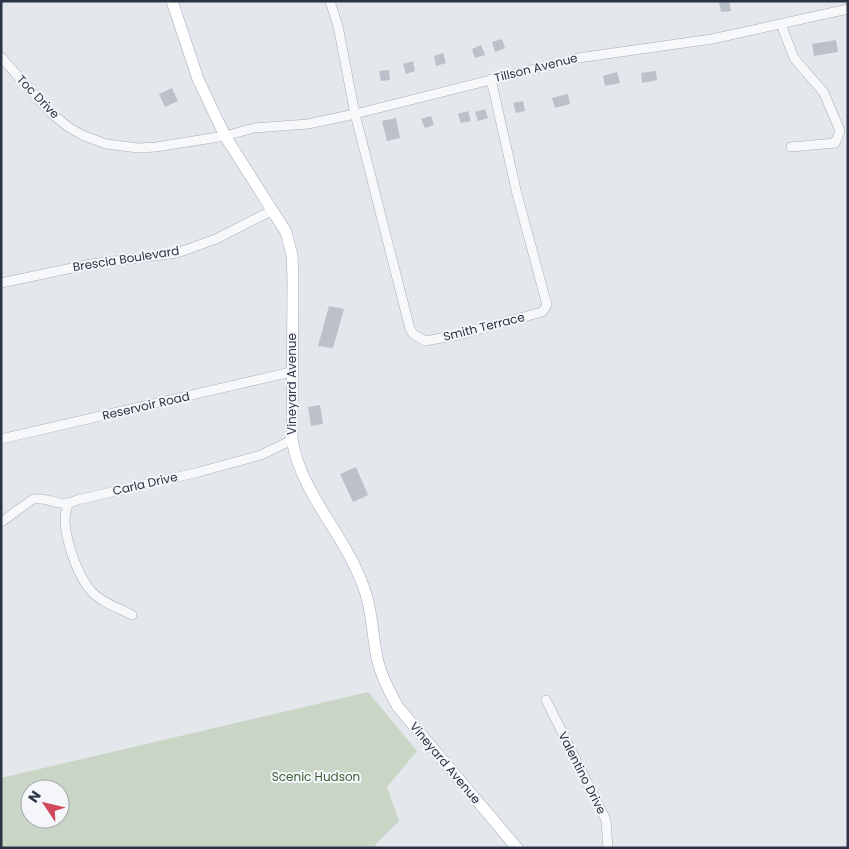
<svg xmlns="http://www.w3.org/2000/svg" width="849" height="849" font-family="Poppins,sans-serif">
	<rect width="100%" height="100%" fill="#e4e7ec"/>
	<path fill="#c9d6c5" fill-rule="evenodd" d="M 368,692 L 417,751 L 387,787 L 399,821 L 375,845 L 377,848 L 1,848 L 1,778 ZM 30,789 L 60,789 L 60,819 L 30,819 Z"/>
	<path fill="#bbc0ca" d="M 726,1 L 729,1 L 731,11 L 721,12 L 719,2 Z
		M 502,39 L 505,48 L 495,52 L 492,42 Z
		M 836,40 L 838,52 L 814,56 L 812,44 Z
		M 481,45 L 485,55 L 475,58 L 472,49 Z
		M 443,53 L 446,63 L 436,66 L 434,56 Z
		M 413,61 L 415,71 L 406,74 L 403,64 Z
		M 389,70 L 390,80 L 381,81 L 379,71 Z
		M 656,71 L 657,80 L 642,83 L 641,73 Z
		M 617,72 L 620,83 L 605,86 L 603,76 Z
		M 172,88 L 178,101 L 165,107 L 159,94 Z
		M 568,94 L 570,104 L 555,108 L 552,98 Z
		M 523,101 L 525,111 L 516,113 L 513,103 Z
		M 485,109 L 488,118 L 478,121 L 475,112 Z
		M 468,111 L 471,121 L 461,123 L 458,114 Z
		M 431,116 L 434,125 L 425,128 L 421,119 Z
		M 396,118 L 400,138 L 387,141 L 382,121 Z
		M 329,306 L 344,309 L 333,348 L 318,346 Z
		M 320,405 L 323,424 L 311,426 L 308,407 Z
		M 356,467 L 368,495 L 353,502 L 340,474 Z"/>
	<g fill="none" stroke-linecap="round" stroke-linejoin="round">
		<defs>
			<path id="minor" d="M 330,1 L 338,26 L 355,114 L 410,329 L 413,334 L 425,341 L 458,335 L 542,312 L 547,305 L 517,194 L 491,79
				M 781,24 L 794,58 L 824,93 L 840,131 L 835,143 L 791,147
				M 1,57 L 51,113 L 67,126 L 82,135 L 106,144 L 138,148 L 156,147 L 225,136 L 254,128 L 308,124 L 355,114 L 578,58 L 712,39 L 848,9
				M 1,283 L 91,264 L 177,253 L 216,239 L 273,210
				M 1,439 L 291,372
				M 68,505 C 58,525 77,576 92,592 C 102,603 119,608 132,615
				M 1,522 C 8,518 30,500 34,499 C 51,497 60,509 77,500 L 199,472 L 261,455 L 292,440
				M 546,700 L 606,820 L 608,848"/>
			<path id="major" d="M 172,1 L 198,79 L 225,136 L 286,232 L 292,255 L 293,278 L 292,440 C 302,495 343,532 362,583 C 372,607 372,633 377,658 C 381,676 389,691 398,707 L 517,848"/>
		</defs>
		<use href="#minor" stroke="#a9aeb7" stroke-width="10"/>
		<use href="#major" stroke="#a3abb8" stroke-width="12"/>
		<use href="#minor" stroke="#f7f8fa" stroke-width="9"/>
		<use href="#major" stroke="#fff" stroke-width="11"/>
	</g>
	<g text-anchor="middle" stroke-width="4" stroke-linejoin="round" paint-order="stroke">
		<g font-size="12" fill="#2b3445" stroke="#f4f6f9">
			<text transform="translate(536 68) rotate(-14)" y="4">Tillson Avenue</text>
			<text transform="translate(38 97) rotate(46)" y="4">Toc Drive</text>
			<text transform="translate(126 259) rotate(-9)" y="4">Brescia Boulevard</text>
			<text transform="translate(484 327) rotate(-14)" y="4">Smith Terrace</text>
			<text transform="translate(292 384) rotate(-90)" y="4">Vineyard Avenue</text>
			<text transform="translate(146 406) rotate(-13)" y="4">Reservoir Road</text>
			<text transform="translate(145 484) rotate(-13)" y="4">Carla Drive</text>
			<text transform="translate(445 763) rotate(50)" y="4">Vineyard Avenue</text>
			<text transform="translate(582 773) rotate(63)" y="4">Valentino Drive</text>
		</g>
		<g font-size="12" fill="#3f6138" stroke="#f4f6f9">
			<text x="316" y="781">Scenic Hudson</text>
		</g>
	</g>
	<rect width="849" height="849" fill="none" stroke="#2b3445" stroke-width="5"/>
	<g transform="translate(45 804) rotate(305)"><circle r="24" fill="#f4f6f9" stroke="#a4a8b1"/>
	<path d="M0-4L9 19L0 12L-9 19Z" fill="#d1495b"/>
	<text y="-8" font-size="14" font-weight="bold" text-anchor="middle" fill="#2b3445">N</text>
	</g>
</svg>
